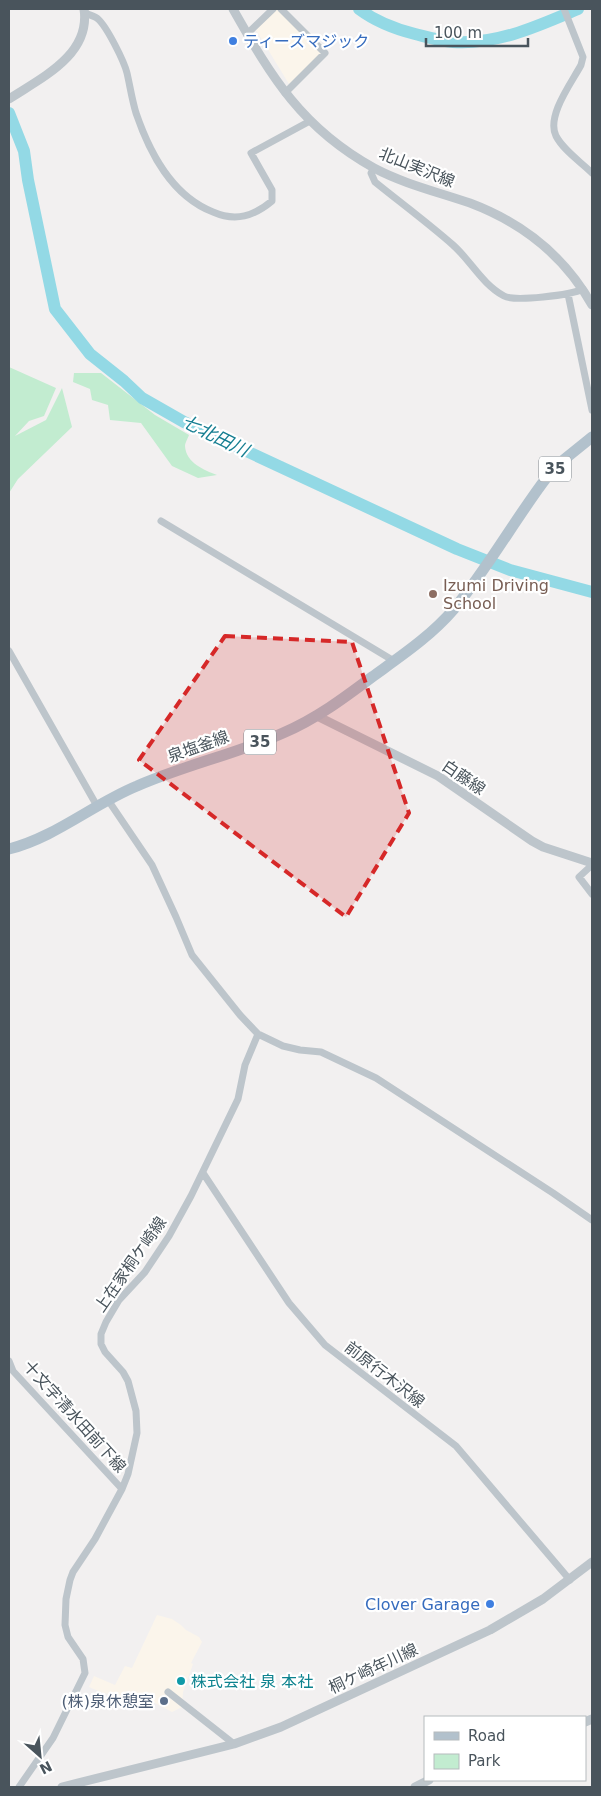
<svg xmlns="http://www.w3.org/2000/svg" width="601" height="1796" font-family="'DejaVu Sans','Noto Sans JP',sans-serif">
	<rect width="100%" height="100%" fill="#f2f0f0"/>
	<path fill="#fbf5eb" d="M 276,9 L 279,9 L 321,54 L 289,84 L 256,30 Z
		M 157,1615 L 172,1619 L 181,1625 L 186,1630 L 199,1637 L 202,1642 L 191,1663 L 193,1664 L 183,1692 L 182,1707 L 172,1712 L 153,1702 L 103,1693 L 89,1687 L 94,1676 L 115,1685 L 125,1666 L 132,1668 Z"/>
	<path fill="#c2ecd0" d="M 9,367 L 56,388 L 44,416 L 29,421 L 15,436 L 46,420 L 62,388 L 72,427 L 18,479 L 9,493 Z
		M 74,373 L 101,373 L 155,415 L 189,435 C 188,438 185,443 185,446 C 186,463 204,470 217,475 L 198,478 L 172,466 L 141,423 L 110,420 L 108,405 L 92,400 L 90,389 L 73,382 Z"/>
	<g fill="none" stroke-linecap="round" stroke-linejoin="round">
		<path stroke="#93d9e5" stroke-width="12" d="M 359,9 C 375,21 395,29 415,34 C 427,37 440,41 453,42 C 497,45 538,26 578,9
			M 9,113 L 24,151 L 28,180 L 55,309 L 90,354 L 124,381 L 142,398 L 184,422 L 457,549 L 510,570 L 592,592"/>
		<path stroke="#bdc5cb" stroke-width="7" d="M 281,9 L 325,53 L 285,93
			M 564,9 L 583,57 L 581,65 C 572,82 546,116 556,136 C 564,151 581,162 592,173
			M 85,13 C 89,15 95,16 98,19 C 107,27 124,61 127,73 C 130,86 132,100 136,113 C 150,154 172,196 213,212 C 236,222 254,216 272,201 L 272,190 L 251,153 L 310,121
			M 247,34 L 273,9
			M 374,168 L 371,173 L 375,182 C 401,203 428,223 453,245 C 471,261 482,284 504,296 C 515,302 571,295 583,289
			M 568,294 L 592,410
			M 161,521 L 394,661
			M 9,651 L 97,806
			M 592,865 L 579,877 L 592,894
			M 258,1034 L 283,1046 L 300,1050 L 321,1052 L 376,1078 L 553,1193 L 592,1220
			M 203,1173 L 289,1303 L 325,1345 L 456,1446 L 570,1580
			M 9,1361 L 13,1371 L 122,1489
			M 168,1692 L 234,1744
			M 19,1787 L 53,1738 L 85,1673 L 83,1659 L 68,1637 L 65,1625 L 66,1599 L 70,1580 L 73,1572 L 95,1539 L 122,1489 L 128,1474 L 137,1433 L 136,1411 L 128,1381 L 123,1372 L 105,1352 L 101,1344 L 101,1334 L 106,1322 L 119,1300 L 145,1272 L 169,1236 L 191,1196 L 238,1099 L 245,1065 L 258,1034 L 240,1015 L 192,955 L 176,917 L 152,865 L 108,800"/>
		<path stroke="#bdc5cb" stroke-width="9" d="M 233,9 C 272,78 302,128 374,168 C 404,184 438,192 470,203 C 523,223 565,257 592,305
			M 9,99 C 41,78 91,55 84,9
			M 317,716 L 438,776 L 532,841 L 543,847 L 592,863
			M 585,1722 L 592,1719
			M 62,1787 L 234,1744 L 281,1727 L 490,1630 L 543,1599 L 592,1562
			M 415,1787 L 429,1780"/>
		<path stroke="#b2c1cc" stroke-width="11" d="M 9,849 C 56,837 93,804 137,786 C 185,765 236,754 283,733 C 316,719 344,698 372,677 C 401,656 431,636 454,609 C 488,568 515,519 547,477 L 561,462 L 592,437"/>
	</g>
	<path fill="#d62828" fill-opacity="0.2" stroke="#d62828" stroke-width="4" stroke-dasharray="10 6" stroke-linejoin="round" d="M 225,636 L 352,642 L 409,813 L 346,917 L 139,760 Z"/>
	<g fill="#3f7fe0" stroke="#fff" stroke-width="2">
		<circle cx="233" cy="41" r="5"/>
		<circle cx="490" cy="1604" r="5"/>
	</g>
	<circle fill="#8d6e63" stroke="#fff" stroke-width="2" cx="433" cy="594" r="5"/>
	<circle fill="#0f9aa8" stroke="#fff" stroke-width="2" cx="181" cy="1681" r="5"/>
	<circle fill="#5c6f8a" stroke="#fff" stroke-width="2" cx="164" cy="1701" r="5"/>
	<g text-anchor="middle" stroke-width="4.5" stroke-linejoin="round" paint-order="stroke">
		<g fill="#fff" stroke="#80878d" stroke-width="1">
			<rect x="539" y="456.5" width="32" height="25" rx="4"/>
			<rect x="244" y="729.5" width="32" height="25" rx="4"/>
		</g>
		<g font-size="15" font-weight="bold" fill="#49545c">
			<text x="555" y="474">35</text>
			<text x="260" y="747">35</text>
		</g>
		<g font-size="16" fill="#366cbe" stroke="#fff" text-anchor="start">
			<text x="243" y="47">ティーズマジック</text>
			<text x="480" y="1610" text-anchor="end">Clover Garage</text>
		</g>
		<g font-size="16" fill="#49545c" stroke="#fff">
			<text transform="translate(417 167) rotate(22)" y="6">北山実沢線</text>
			<text transform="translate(198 746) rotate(-20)" y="6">泉塩釜線</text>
			<text transform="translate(464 777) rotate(34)" y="6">白藤線</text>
			<text transform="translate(130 1264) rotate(-55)" y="6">上在家桐ケ崎線</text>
			<text transform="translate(385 1374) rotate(38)" y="6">前原行木沢線</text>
			<text transform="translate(75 1416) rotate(48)" y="6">十文字清水田前下線</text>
			<text transform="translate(373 1668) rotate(-25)" y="6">桐ケ崎年川線</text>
		</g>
		<g font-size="16" fill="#785e54" stroke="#fff" text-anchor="start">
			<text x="443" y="591">Izumi Driving<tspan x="443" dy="18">School</tspan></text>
		</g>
		<g font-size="16" fill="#0d838f" stroke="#fff" text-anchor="start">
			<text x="191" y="1687">株式会社 泉 本社</text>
		</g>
		<g font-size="16" fill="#4e5e75" stroke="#fff" text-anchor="end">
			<text x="154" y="1707">(株)泉休憩室</text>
		</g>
		<g font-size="18" font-style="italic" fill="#177f92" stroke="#fff">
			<text transform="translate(215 436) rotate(26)" y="6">七北田川</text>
		</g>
	</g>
	<rect width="601" height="1796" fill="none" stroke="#49545c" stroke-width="20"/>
	<rect x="424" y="1716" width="162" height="65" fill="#ffffff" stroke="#b6bbbe"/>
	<rect x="434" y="1732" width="25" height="8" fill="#b2c1cc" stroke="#b6bbbe"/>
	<text x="468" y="1741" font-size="15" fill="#49545c">Road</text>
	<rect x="434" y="1754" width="25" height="15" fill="#c2ecd0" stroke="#b6bbbe"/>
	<text x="468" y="1766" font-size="15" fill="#49545c">Park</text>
	<g transform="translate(40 1756) rotate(153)" stroke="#ffffff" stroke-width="4" paint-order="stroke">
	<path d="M0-4L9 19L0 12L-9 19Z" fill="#49545c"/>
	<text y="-8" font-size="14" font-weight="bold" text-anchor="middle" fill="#49545c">N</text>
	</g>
	<path d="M426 38v8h102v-8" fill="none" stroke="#49545c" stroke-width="2.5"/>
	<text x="434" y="38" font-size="15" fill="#49545c" stroke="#ffffff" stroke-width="4" paint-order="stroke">100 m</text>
</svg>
